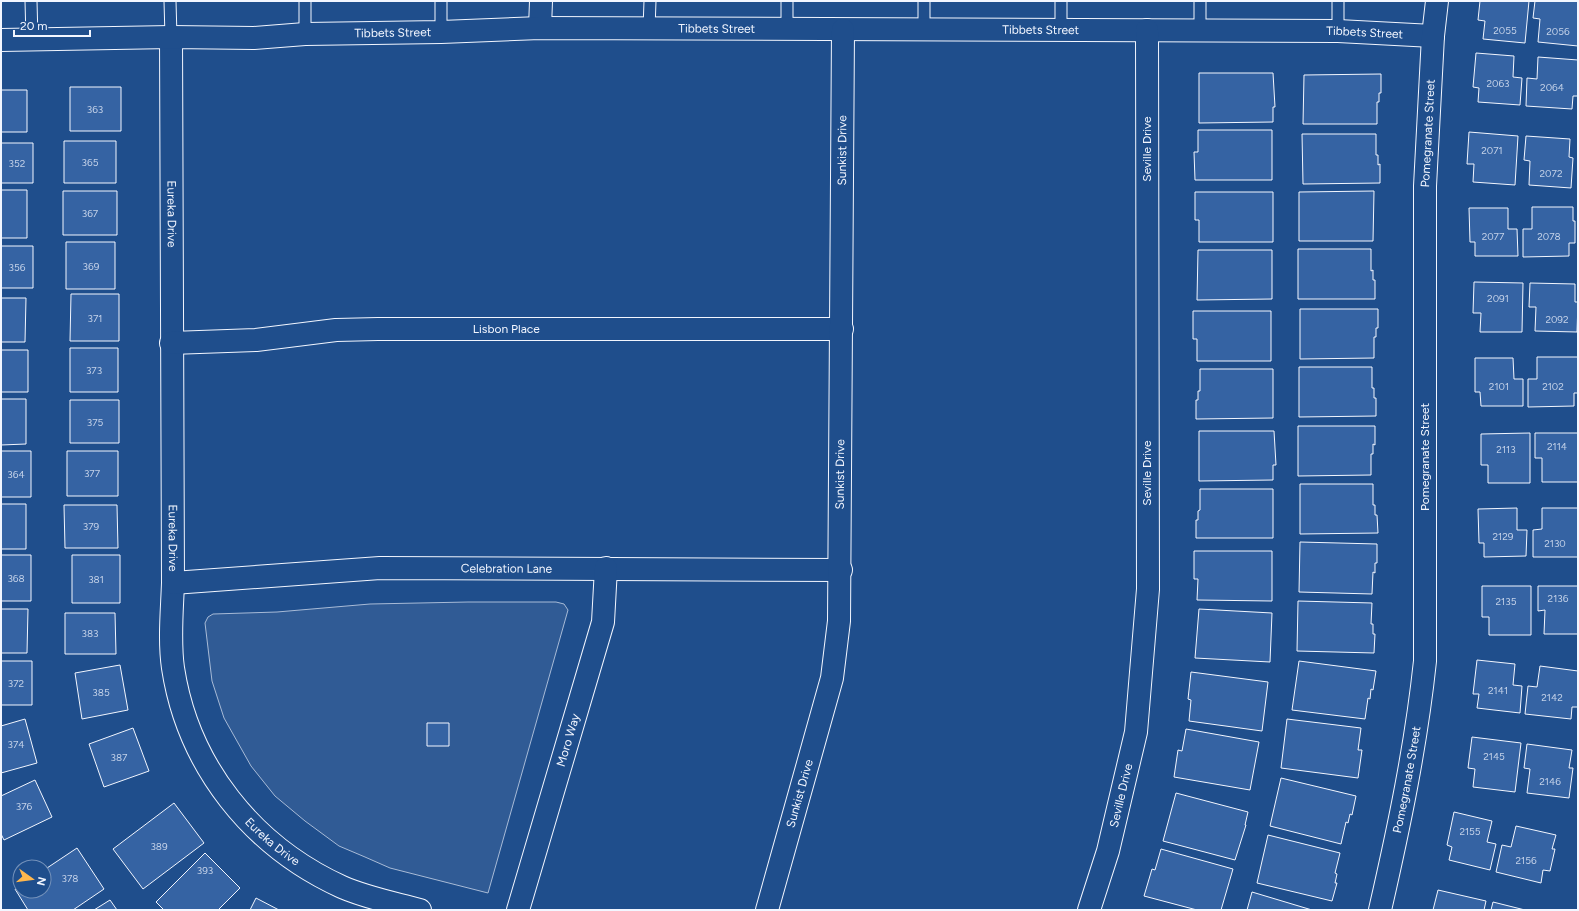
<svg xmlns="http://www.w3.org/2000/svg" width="1579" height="911" font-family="Figtree,sans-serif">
	<rect width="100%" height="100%" fill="#1f4e8c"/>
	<path fill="#305b95" stroke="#a8bbd7" d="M 468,602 L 556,602 L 564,604 L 568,610 L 488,893 L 390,868 L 365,857 L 339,846 L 305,821 L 275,796 L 251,766 L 224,718 L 212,681 L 205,623 L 208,617 L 213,614 L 277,612 L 370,604 Z"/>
	<path fill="#3563a3" stroke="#f2f6ff" d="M 1480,1 L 1529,1 L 1525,43 L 1483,39 L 1485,21 L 1478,20 Z
		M 1535,1 L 1578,1 L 1578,46 L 1538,42 L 1540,19 L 1533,18 Z
		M 1476,53 L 1514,56 L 1513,77 L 1522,78 L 1520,105 L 1478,102 L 1479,88 L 1473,87 Z
		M 1538,57 L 1578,60 L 1578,96 L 1573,96 L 1572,109 L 1526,106 L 1527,78 L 1537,79 Z
		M 1199,73 L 1273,73 L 1275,107 L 1273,107 L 1273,122 L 1199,123 Z
		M 1381,74 L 1381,93 L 1379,93 L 1379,102 L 1377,102 L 1377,124 L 1303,124 L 1304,75 Z
		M 70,87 L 121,87 L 121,131 L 70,131 Z
		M 1,90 L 27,90 L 27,132 L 1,132 Z
		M 1198,130 L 1272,130 L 1272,180 L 1195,180 L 1194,152 L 1198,152 Z
		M 1469,132 L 1518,136 L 1515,185 L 1473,182 L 1474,164 L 1467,164 Z
		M 1302,134 L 1376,134 L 1376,155 L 1378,155 L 1378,165 L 1380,164 L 1380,183 L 1303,184 Z
		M 1526,136 L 1570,139 L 1569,157 L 1573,158 L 1571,188 L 1529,185 L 1530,161 L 1524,160 Z
		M 64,141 L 116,141 L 116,183 L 64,183 Z
		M 1,143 L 33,143 L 33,183 L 1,183 Z
		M 1,190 L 27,190 L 27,238 L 1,238 Z
		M 63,191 L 117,191 L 117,235 L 63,235 Z
		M 1374,191 L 1373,241 L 1299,241 L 1299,192 Z
		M 1195,192 L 1273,192 L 1273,242 L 1199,242 L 1199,220 L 1195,220 Z
		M 1532,207 L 1573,207 L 1573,221 L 1575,221 L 1575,243 L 1569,243 L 1569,256 L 1523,257 L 1523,229 L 1532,229 Z
		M 1469,208 L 1508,208 L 1508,229 L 1517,229 L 1518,256 L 1475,256 L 1475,242 L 1470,242 Z
		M 66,242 L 115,242 L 115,289 L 66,289 Z
		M 1,246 L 33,246 L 33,288 L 1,288 Z
		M 1298,249 L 1371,249 L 1371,271 L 1373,270 L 1373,280 L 1375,280 L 1375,299 L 1298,299 Z
		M 1198,250 L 1272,250 L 1272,299 L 1197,300 Z
		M 1474,282 L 1523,283 L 1522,332 L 1480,332 L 1481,313 L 1473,313 Z
		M 1530,283 L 1575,284 L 1575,302 L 1578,302 L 1577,332 L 1535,331 L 1536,307 L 1529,307 Z
		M 71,294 L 119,294 L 119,341 L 70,341 Z
		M 1,298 L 26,298 L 25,342 L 1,342 Z
		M 1300,309 L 1378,309 L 1378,328 L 1376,328 L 1376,337 L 1374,337 L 1374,358 L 1300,359 Z
		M 1193,311 L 1271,311 L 1271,361 L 1197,361 L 1197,339 L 1193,339 Z
		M 70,348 L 118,348 L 118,392 L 70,392 Z
		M 1,350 L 28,350 L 28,392 L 1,392 Z
		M 1537,357 L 1578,357 L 1578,393 L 1574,393 L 1574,406 L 1528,407 L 1528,379 L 1537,379 Z
		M 1475,358 L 1513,358 L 1514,379 L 1523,379 L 1523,406 L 1481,406 L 1480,392 L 1475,392 Z
		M 1299,367 L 1372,367 L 1372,388 L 1374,388 L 1374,398 L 1376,398 L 1376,416 L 1299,417 Z
		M 1200,369 L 1273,369 L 1273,418 L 1196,419 L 1196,400 L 1198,400 L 1198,391 L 1200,391 Z
		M 1,399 L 26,399 L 26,444 L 1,445 Z
		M 70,400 L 119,400 L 119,443 L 70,443 Z
		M 1298,426 L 1375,426 L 1375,445 L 1373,444 L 1373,454 L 1371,454 L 1371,475 L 1298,476 Z
		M 1199,431 L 1274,431 L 1276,465 L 1273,465 L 1273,480 L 1199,481 Z
		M 1530,433 L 1530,483 L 1488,483 L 1488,465 L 1481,465 L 1481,434 Z
		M 1535,433 L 1578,433 L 1578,482 L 1542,482 L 1542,458 L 1535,458 Z
		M 1,451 L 31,451 L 31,497 L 1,497 Z
		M 67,451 L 118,451 L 118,496 L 67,496 Z
		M 1300,484 L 1373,484 L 1373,505 L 1375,505 L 1375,515 L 1377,515 L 1378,533 L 1300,534 Z
		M 1200,489 L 1273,489 L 1273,538 L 1196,538 L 1196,520 L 1198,520 L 1198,511 L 1200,510 Z
		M 1,504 L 26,504 L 26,549 L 1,549 Z
		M 64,505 L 117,505 L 118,548 L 65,548 Z
		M 1517,508 L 1517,530 L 1527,530 L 1526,556 L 1484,557 L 1484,543 L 1479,543 L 1478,509 Z
		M 1542,508 L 1578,508 L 1578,557 L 1533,557 L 1533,530 L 1542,529 Z
		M 1300,542 L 1377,544 L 1377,563 L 1375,563 L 1375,573 L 1373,572 L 1372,594 L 1299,592 Z
		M 1194,551 L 1272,551 L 1272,601 L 1197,600 L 1198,579 L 1194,579 Z
		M 1,555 L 31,555 L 31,601 L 1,601 Z
		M 72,555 L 120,555 L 120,603 L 72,603 Z
		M 1482,586 L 1531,586 L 1531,635 L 1489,635 L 1489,617 L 1482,617 Z
		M 1538,586 L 1578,586 L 1578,634 L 1544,634 L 1545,610 L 1538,611 Z
		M 1298,601 L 1372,603 L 1371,624 L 1373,624 L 1373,634 L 1375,634 L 1374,653 L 1297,651 Z
		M 1,609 L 28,609 L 27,653 L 1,653 Z
		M 1199,609 L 1272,613 L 1270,662 L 1195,658 Z
		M 65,613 L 115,613 L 116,654 L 65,654 Z
		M 1477,660 L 1515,664 L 1513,685 L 1522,686 L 1520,713 L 1477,708 L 1479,694 L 1473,694 Z
		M 1,661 L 32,661 L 32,705 L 1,705 Z
		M 1299,661 L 1376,671 L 1373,690 L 1371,689 L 1370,699 L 1368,698 L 1365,719 L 1292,710 Z
		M 120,665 L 128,710 L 82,719 L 75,673 Z
		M 1540,666 L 1578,671 L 1578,707 L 1572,707 L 1571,719 L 1525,714 L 1528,686 L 1537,687 Z
		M 1191,672 L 1268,682 L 1262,731 L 1189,721 L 1191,700 L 1188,699 Z
		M 25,719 L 37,763 L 1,773 L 1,726 Z
		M 1287,719 L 1361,728 L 1358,750 L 1362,750 L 1358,778 L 1281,768 Z
		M 427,723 L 449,723 L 449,746 L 427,746 Z
		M 133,728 L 149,771 L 104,787 L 89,744 Z
		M 1186,729 L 1259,742 L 1250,790 L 1174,777 L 1178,750 L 1182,751 Z
		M 1472,737 L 1521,743 L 1515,792 L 1473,787 L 1475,769 L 1468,768 Z
		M 1527,744 L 1572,750 L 1569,768 L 1573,768 L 1569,798 L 1527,793 L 1530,769 L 1524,768 Z
		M 1281,778 L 1356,796 L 1352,815 L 1350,814 L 1348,823 L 1346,822 L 1341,844 L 1270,826 Z
		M 35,780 L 52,817 L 4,840 L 1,834 L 1,796 Z
		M 1176,793 L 1248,812 L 1245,825 L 1246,825 L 1235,860 L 1163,841 Z
		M 174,803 L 204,843 L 143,889 L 113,849 Z
		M 1454,812 L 1492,821 L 1487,842 L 1496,844 L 1490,870 L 1449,860 L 1452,847 L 1447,845 Z
		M 1516,826 L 1556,835 L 1552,849 L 1555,849 L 1550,871 L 1543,870 L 1541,883 L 1496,872 L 1502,845 L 1511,847 Z
		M 1268,835 L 1340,853 L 1335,873 L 1337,874 L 1335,883 L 1337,883 L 1332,901 L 1257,883 Z
		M 77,848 L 104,889 L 73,910 L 28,910 L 15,889 L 20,886 L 20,891 L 44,891 L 44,870 Z
		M 1161,849 L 1233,869 L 1221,910 L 1197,910 L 1144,896 L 1152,869 L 1155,870 Z
		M 205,853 L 240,888 L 218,910 L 164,910 L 156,902 Z
		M 1438,890 L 1486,901 L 1484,910 L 1433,910 Z
		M 1252,892 L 1312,910 L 1247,910 Z
		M 256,898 L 279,910 L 250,910 Z
		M 110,900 L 117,910 L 94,910 Z
		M 1493,902 L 1525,910 L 1491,910 Z"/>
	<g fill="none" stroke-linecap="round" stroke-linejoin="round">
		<defs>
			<path id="service" d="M 31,1 L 32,39
				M 170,1 L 171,37
				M 305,1 L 305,34
				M 441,1 L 441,32
				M 924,28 L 924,1
				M 649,29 L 650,1
				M 787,29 L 787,1
				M 1061,30 L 1061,1
				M 1200,30 L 1200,1
				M 1338,31 L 1338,1"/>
			<g id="minor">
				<path d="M 540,28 L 541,1"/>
				<path id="s1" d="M 171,37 L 173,583 C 172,611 169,640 173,668 C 188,766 252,846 342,887 C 367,898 394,903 420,910"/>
				<path id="s2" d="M 1,40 L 171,37 L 254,38 L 305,34 L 441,32 L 540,28 L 1338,31 L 1433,36"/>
				<path id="s3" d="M 171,343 L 256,340 L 336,330 L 378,329 L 842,329"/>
				<path id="s4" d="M 173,583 L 380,568 L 841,570"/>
				<path id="s5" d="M 518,910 L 603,622 L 606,568"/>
				<path id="s6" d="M 767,910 L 832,678 L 839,621 L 843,30"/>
				<path id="s7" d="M 1089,910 L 1108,851 L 1136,732 L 1148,589 L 1147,30"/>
				<path id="s8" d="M 1380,910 C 1399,827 1416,746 1425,661 L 1425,186 L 1433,36 L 1437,1"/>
			</g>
		</defs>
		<use href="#service" stroke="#f2f6ff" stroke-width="13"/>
		<use href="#minor" stroke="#f2f6ff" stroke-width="24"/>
		<use href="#service" stroke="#1f4e8c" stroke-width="11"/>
		<use href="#minor" stroke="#1f4e8c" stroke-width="22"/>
	</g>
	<g text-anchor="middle" stroke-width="3" stroke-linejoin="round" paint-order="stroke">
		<g font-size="10" fill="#c3d1e8">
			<text x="1505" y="34">2055</text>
			<text x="1558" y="35">2056</text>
			<text x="1498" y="87">2063</text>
			<text x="1552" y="91">2064</text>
			<text x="95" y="113">363</text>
			<text x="1492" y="154">2071</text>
			<text x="90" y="166">365</text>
			<text x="17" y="167">352</text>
			<text x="1551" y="177">2072</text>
			<text x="90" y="217">367</text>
			<text x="1493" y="240">2077</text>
			<text x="1549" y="240">2078</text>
			<text x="91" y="270">369</text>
			<text x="17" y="271">356</text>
			<text x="1498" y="302">2091</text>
			<text x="95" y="322">371</text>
			<text x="1557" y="323">2092</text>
			<text x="94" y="374">373</text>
			<text x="1499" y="390">2101</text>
			<text x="1553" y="390">2102</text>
			<text x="95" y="426">375</text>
			<text x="1557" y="450">2114</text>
			<text x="1506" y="453">2113</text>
			<text x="92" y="477">377</text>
			<text x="16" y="478">364</text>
			<text x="91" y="530">379</text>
			<text x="1503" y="540">2129</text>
			<text x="1555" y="547">2130</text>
			<text x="16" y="582">368</text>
			<text x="96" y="583">381</text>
			<text x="1558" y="602">2136</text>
			<text x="1506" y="605">2135</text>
			<text x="90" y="637">383</text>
			<text x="16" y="687">372</text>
			<text x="1498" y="694">2141</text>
			<text x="101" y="696">385</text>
			<text x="1552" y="701">2142</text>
			<text x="16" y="748">374</text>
			<text x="1494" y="760">2145</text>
			<text x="119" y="761">387</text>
			<text x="1550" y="785">2146</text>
			<text x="24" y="810">376</text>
			<text x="1470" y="835">2155</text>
			<text x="159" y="850">389</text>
			<text x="1526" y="864">2156</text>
			<text x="205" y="874">393</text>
			<text x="70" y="882">378</text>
		</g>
		<g font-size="12" fill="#f2f6ff" stroke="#1f4e8c">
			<text dy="4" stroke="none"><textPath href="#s2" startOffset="716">Tibbets Street</textPath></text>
			<text dy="4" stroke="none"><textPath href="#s2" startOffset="1040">Tibbets Street</textPath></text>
			<text dy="4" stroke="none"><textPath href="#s2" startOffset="392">Tibbets Street</textPath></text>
			<text dy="4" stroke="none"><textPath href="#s2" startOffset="1364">Tibbets Street</textPath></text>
			<text dy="4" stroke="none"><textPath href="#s8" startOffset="781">Pomegranate Street</textPath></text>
			<text transform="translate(1147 149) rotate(-90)" y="4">Seville Drive</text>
			<text dy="4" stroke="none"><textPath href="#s6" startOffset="769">Sunkist Drive</textPath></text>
			<text dy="4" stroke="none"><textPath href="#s1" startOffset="177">Eureka Drive</textPath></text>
			<text dy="4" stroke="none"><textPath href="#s3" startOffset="336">Lisbon Place</textPath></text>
			<text transform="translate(1425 457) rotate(-90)" y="4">Pomegranate Street</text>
			<text transform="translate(1147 473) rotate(-90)" y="4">Seville Drive</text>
			<text dy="4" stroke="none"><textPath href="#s6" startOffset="445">Sunkist Drive</textPath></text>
			<text dy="4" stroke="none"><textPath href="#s1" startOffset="501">Eureka Drive</textPath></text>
			<text dy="4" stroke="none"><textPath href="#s4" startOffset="334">Celebration Lane</textPath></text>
			<text dy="4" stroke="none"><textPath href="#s5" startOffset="177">Moro Way</textPath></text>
			<text dy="4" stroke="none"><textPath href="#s8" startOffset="133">Pomegranate Street</textPath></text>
			<text dy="4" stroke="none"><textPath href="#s6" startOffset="121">Sunkist Drive</textPath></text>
			<text dy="4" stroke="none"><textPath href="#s7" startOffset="119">Seville Drive</textPath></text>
			<text dy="4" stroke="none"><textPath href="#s1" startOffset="836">Eureka Drive</textPath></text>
		</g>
	</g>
	<rect width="1579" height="911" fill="none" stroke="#f2f6ff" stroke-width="4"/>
	<g transform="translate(32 879) rotate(104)"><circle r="19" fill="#1f4e8c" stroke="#7391ba"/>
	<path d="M0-3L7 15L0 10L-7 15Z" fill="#ffb74d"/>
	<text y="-6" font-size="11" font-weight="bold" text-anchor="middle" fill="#f2f6ff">N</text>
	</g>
	<path d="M14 30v6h76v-6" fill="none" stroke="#f2f6ff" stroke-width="2"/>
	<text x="20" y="30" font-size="12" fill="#f2f6ff" stroke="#1f4e8c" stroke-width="3" paint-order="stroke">20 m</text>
</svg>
